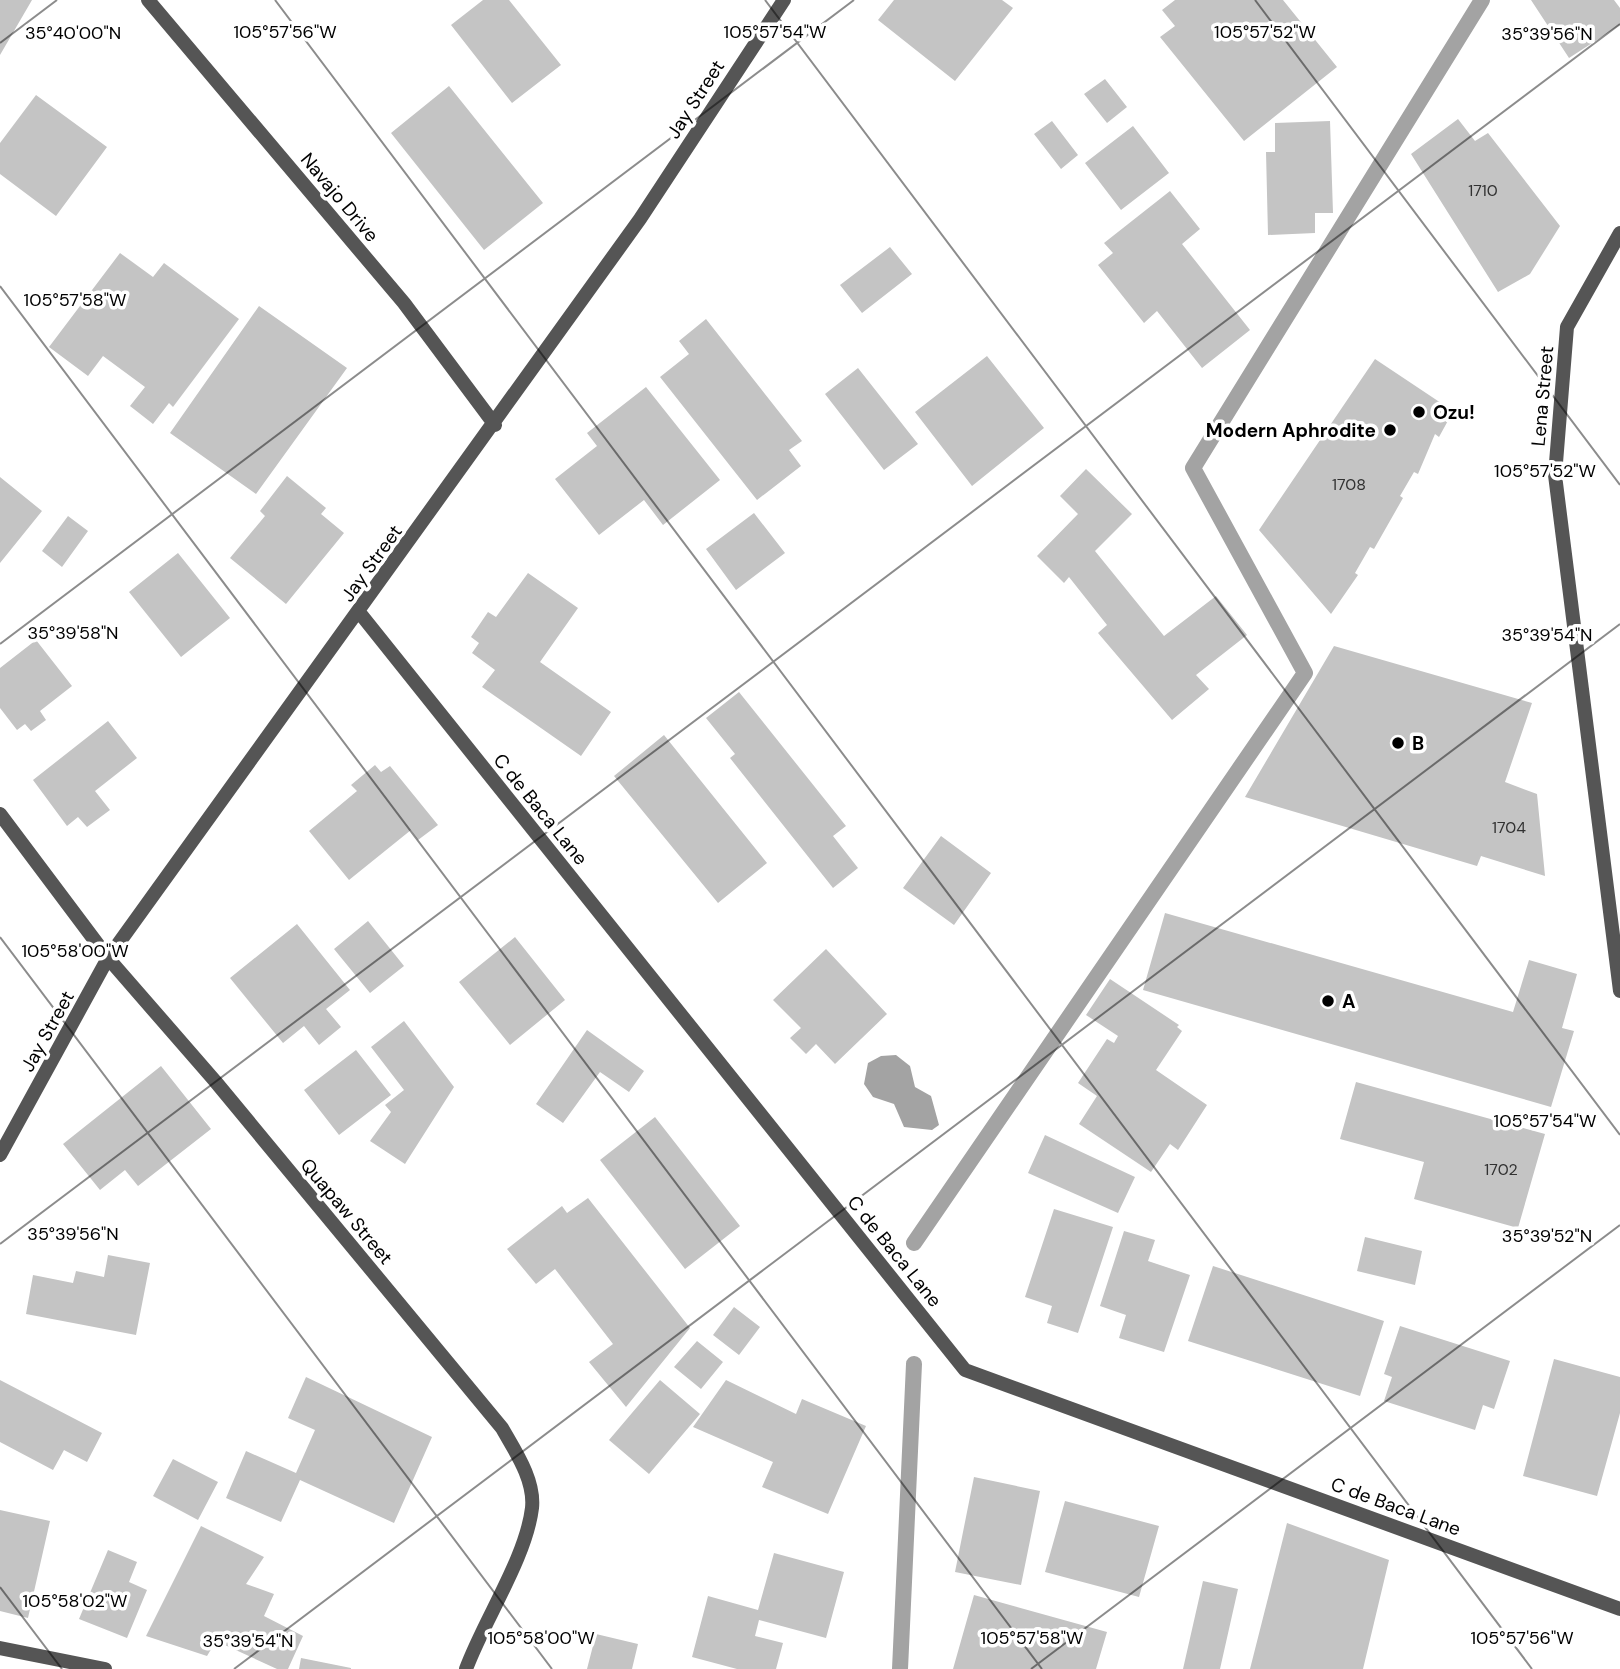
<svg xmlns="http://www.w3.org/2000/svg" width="1620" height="1669" font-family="'DM Sans',sans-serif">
	<rect width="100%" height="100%" fill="#fff"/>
	<path fill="#a3a3a3" d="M 896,1055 L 910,1066 L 915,1087 L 931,1096 L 939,1125 L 932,1130 L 904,1127 L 894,1104 L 873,1097 L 864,1084 L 868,1063 L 881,1056 Z"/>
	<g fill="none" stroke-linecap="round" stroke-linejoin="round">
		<path stroke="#a3a3a3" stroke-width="16" d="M 914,1243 L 1305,673 L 1193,468 L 1482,0
			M 900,1669 L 914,1364"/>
	</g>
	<path fill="#c4c4c4" d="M 0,0 L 32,0 L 0,55 Z
		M 483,0 L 509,0 L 561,65 L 512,103 L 451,25 Z
		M 894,0 L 1002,0 L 1013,8 L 955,81 L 878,20 Z
		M 1175,0 L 1283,0 L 1337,67 L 1244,141 L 1160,37 L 1175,26 L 1162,10 Z
		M 1531,0 L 1614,0 L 1620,8 L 1620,25 L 1569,58 Z
		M 1105,79 L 1127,107 L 1107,123 L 1084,94 Z
		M 449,86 L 543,203 L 484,250 L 391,133 Z
		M 36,95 L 107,147 L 56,216 L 0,174 L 0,143 Z
		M 1458,119 L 1475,141 L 1488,133 L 1560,226 L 1530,274 L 1498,292 L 1411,154 Z
		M 1052,121 L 1078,155 L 1061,169 L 1034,134 Z
		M 1330,121 L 1333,213 L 1315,213 L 1315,233 L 1268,235 L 1266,152 L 1275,152 L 1275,123 Z
		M 1133,126 L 1169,173 L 1121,210 L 1085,163 Z
		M 1170,191 L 1200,229 L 1182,244 L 1250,330 L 1202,368 L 1157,311 L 1144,323 L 1098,265 L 1113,253 L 1104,243 Z
		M 890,247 L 912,274 L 862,313 L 840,285 Z
		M 120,253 L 153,277 L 164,263 L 239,319 L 173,407 L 169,403 L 153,424 L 130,406 L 145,387 L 103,356 L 88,376 L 49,347 Z
		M 259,306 L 347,368 L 256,494 L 170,433 Z
		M 706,319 L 802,441 L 789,450 L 801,466 L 757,500 L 660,377 L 689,354 L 679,341 Z
		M 987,356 L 1044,428 L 972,486 L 915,412 Z
		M 1375,359 L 1450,409 L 1447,414 L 1450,417 L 1439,437 L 1435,434 L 1418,474 L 1414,472 L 1400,496 L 1403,498 L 1374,549 L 1370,547 L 1355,573 L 1358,575 L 1331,614 L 1259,530 Z
		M 858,368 L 918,444 L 884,470 L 825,394 Z
		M 646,387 L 720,480 L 663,525 L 644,500 L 599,535 L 555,479 L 597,446 L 587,433 Z
		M 1086,469 L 1132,514 L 1095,551 L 1164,636 L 1216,596 L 1247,635 L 1196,675 L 1209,689 L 1172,720 L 1098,633 L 1107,625 L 1069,577 L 1064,583 L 1037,556 L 1078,514 L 1060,496 Z
		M 287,476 L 326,508 L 321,514 L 344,533 L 286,604 L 230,558 L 265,516 L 260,511 Z
		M 0,477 L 42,511 L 0,563 Z
		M 754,513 L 785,553 L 736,590 L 706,549 Z
		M 68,516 L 88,531 L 62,567 L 42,551 Z
		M 178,553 L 230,618 L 181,657 L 129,592 Z
		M 528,573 L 578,608 L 540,662 L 611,712 L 581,756 L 482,687 L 495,670 L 472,653 L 479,643 L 471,637 L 488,612 L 496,617 Z
		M 36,640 L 72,686 L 40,711 L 46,720 L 31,731 L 25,724 L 17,730 L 0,708 L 0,668 Z
		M 1334,646 L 1532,703 L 1505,782 L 1537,794 L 1545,876 L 1481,856 L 1477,866 L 1245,797 Z
		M 739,692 L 846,826 L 833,836 L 858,868 L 833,888 L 730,758 L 735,754 L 706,718 Z
		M 108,721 L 137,758 L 95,791 L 110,810 L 87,827 L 78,817 L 67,826 L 33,780 Z
		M 664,735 L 767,863 L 718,903 L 614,776 Z
		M 375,765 L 381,772 L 390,766 L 438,825 L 418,840 L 411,830 L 349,880 L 309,831 L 357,791 L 351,785 Z
		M 941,836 L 991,873 L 954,925 L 903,888 Z
		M 1165,913 L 1513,1012 L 1529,960 L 1577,974 L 1562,1028 L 1574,1031 L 1551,1107 L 1143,990 Z
		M 368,921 L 404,966 L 370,993 L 334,949 Z
		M 297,924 L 350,990 L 326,1009 L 341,1027 L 319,1045 L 304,1026 L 283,1043 L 230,978 Z
		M 515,937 L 565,1000 L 510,1045 L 459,982 Z
		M 826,949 L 887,1014 L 835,1064 L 816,1044 L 806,1054 L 790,1038 L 801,1028 L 773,1000 Z
		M 1110,979 L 1179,1025 L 1177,1027 L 1182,1031 L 1156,1070 L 1207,1105 L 1178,1150 L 1170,1144 L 1151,1172 L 1079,1124 L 1097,1096 L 1078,1083 L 1107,1039 L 1114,1043 L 1118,1036 L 1086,1015 Z
		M 404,1021 L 454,1087 L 405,1164 L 370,1141 L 391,1112 L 385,1105 L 404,1090 L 371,1047 Z
		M 587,1030 L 644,1071 L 629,1092 L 600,1072 L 563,1123 L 536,1104 Z
		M 356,1050 L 391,1095 L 339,1135 L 304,1090 Z
		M 161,1066 L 211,1129 L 138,1186 L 125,1170 L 100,1190 L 63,1144 Z
		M 1356,1082 L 1545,1134 L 1518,1228 L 1414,1199 L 1424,1162 L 1340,1139 Z
		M 655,1117 L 740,1226 L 685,1269 L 600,1160 Z
		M 1045,1135 L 1135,1177 L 1118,1213 L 1028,1173 Z
		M 588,1198 L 690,1328 L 626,1407 L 589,1362 L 613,1344 L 555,1269 L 536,1284 L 507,1249 L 562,1206 L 567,1213 Z
		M 1054,1209 L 1113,1227 L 1078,1333 L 1047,1323 L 1052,1306 L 1025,1297 Z
		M 1124,1231 L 1155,1240 L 1148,1261 L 1190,1275 L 1164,1352 L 1119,1338 L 1126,1315 L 1100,1306 Z
		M 1365,1237 L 1422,1251 L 1415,1285 L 1357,1271 Z
		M 108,1255 L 150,1263 L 136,1335 L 26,1314 L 33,1275 L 73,1283 L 76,1271 L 104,1277 Z
		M 1213,1266 L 1384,1321 L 1360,1396 L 1188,1341 Z
		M 734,1307 L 760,1327 L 739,1355 L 713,1335 Z
		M 1400,1326 L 1510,1361 L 1494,1409 L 1483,1405 L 1475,1430 L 1384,1401 L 1392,1377 L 1384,1374 Z
		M 697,1341 L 723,1362 L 701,1389 L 674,1367 Z
		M 1554,1359 L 1620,1377 L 1620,1413 L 1597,1496 L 1523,1476 Z
		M 306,1377 L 432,1437 L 394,1523 L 300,1480 L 281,1522 L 226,1498 L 246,1451 L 296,1473 L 315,1430 L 288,1418 Z
		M 0,1380 L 102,1433 L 87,1462 L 64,1450 L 53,1470 L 0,1442 Z
		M 660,1380 L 700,1414 L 649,1474 L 609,1440 Z
		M 726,1380 L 796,1414 L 802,1399 L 866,1426 L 828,1514 L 762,1487 L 773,1462 L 693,1427 Z
		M 173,1459 L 218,1482 L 198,1520 L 153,1496 Z
		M 974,1477 L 1040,1491 L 1021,1585 L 955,1572 Z
		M 1065,1501 L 1159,1526 L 1139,1597 L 1045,1572 Z
		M 0,1510 L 50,1521 L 28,1618 L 0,1611 Z
		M 1287,1523 L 1389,1560 L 1363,1669 L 1250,1669 Z
		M 201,1526 L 264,1557 L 246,1584 L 274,1594 L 264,1616 L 303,1636 L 288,1669 L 277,1669 L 216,1641 L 207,1656 L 146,1636 Z
		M 108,1550 L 137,1562 L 129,1582 L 147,1590 L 127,1638 L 79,1619 Z
		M 774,1553 L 844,1572 L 826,1638 L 759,1620 L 755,1636 L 783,1643 L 776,1669 L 737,1669 L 692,1657 L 708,1596 L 758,1610 Z
		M 1203,1581 L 1238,1589 L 1220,1669 L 1183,1669 Z
		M 974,1595 L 1107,1632 L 1096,1669 L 953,1669 Z
		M 596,1634 L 638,1644 L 632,1669 L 587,1669 Z
		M 301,1658 L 351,1668 L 351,1669 L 299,1669 Z"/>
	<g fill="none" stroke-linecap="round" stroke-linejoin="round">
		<path stroke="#555" stroke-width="14" d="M 0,1648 L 105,1669"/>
		<path stroke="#555" stroke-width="14" d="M 148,0 L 404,303 L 495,425
			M 1620,233 L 1567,327 L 1555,475 L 1620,991
			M 359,612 L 965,1370 L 1620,1609
			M 0,814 L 108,958 L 215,1081 L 502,1428 C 515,1451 535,1480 532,1508 C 526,1558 484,1620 466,1669
			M 0,1155 L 108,958 L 640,219 L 784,0"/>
	</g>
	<path fill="none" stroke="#000" stroke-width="2" stroke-opacity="0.45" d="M 275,0 L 1532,1669M 765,0 L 1620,1135M 1255,0 L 1620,485M 0,43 L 57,0M 0,286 L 1042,1669M 0,644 L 854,0M 0,937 L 552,1669M 0,1244 L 1620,24M 0,1587 L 62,1669M 234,1669 L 1620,624M 1031,1669 L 1620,1225"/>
	<g fill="#000" stroke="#fff" stroke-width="2.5">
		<circle cx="1419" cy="412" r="7"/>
		<circle cx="1390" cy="430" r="7"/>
		<circle cx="1398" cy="743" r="7"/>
		<circle cx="1328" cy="1001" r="7"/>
	</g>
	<g text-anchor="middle" stroke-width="7" stroke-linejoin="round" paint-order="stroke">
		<g font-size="16" fill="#313131">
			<text x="1483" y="196">1710</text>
			<text x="1349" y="490">1708</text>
			<text x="1509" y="833">1704</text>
			<text x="1501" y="1175">1702</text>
		</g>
		<g font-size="19" fill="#000" stroke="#fff">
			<text transform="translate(695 99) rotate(-57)" y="7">Jay Street</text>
			<text transform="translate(340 197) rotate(50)" y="7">Navajo Drive</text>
			<text transform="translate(1542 396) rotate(-85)" y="7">Lena Street</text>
			<text transform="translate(371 563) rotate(-54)" y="7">Jay Street</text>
			<text transform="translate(541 809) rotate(51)" y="7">C de Baca Lane</text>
			<text transform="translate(47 1031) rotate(-61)" y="7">Jay Street</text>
			<text transform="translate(347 1211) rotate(50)" y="7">Quapaw Street</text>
			<text transform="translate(895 1251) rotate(51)" y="7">C de Baca Lane</text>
			<text transform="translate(1396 1506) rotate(20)" y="7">C de Baca Lane</text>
		</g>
		<g font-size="19" font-weight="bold" fill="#000" stroke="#fff" text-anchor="start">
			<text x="1433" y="419">Ozu!</text>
			<text x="1376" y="437" text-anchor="end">Modern Aphrodite</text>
			<text x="1412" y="750">B</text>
			<text x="1342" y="1008">A</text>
		</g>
	</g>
	<g font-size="18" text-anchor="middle" fill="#000" stroke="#fff" stroke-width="7" stroke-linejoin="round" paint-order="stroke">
		<text x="285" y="38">105°57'56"W</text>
		<text x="775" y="38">105°57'54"W</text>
		<text x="1265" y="38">105°57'52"W</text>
		<text x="73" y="39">35°40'00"N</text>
		<text x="1547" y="40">35°39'56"N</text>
		<text x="75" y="306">105°57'58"W</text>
		<text x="1545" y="477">105°57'52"W</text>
		<text x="73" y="639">35°39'58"N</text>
		<text x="1547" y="641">35°39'54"N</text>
		<text x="75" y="957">105°58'00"W</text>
		<text x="1545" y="1127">105°57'54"W</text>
		<text x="73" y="1240">35°39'56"N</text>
		<text x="1547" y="1242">35°39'52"N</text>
		<text x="75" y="1607">105°58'02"W</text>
		<text x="541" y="1644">105°58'00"W</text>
		<text x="1032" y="1644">105°57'58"W</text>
		<text x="1522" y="1644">105°57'56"W</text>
		<text x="248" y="1647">35°39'54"N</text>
	</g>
</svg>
